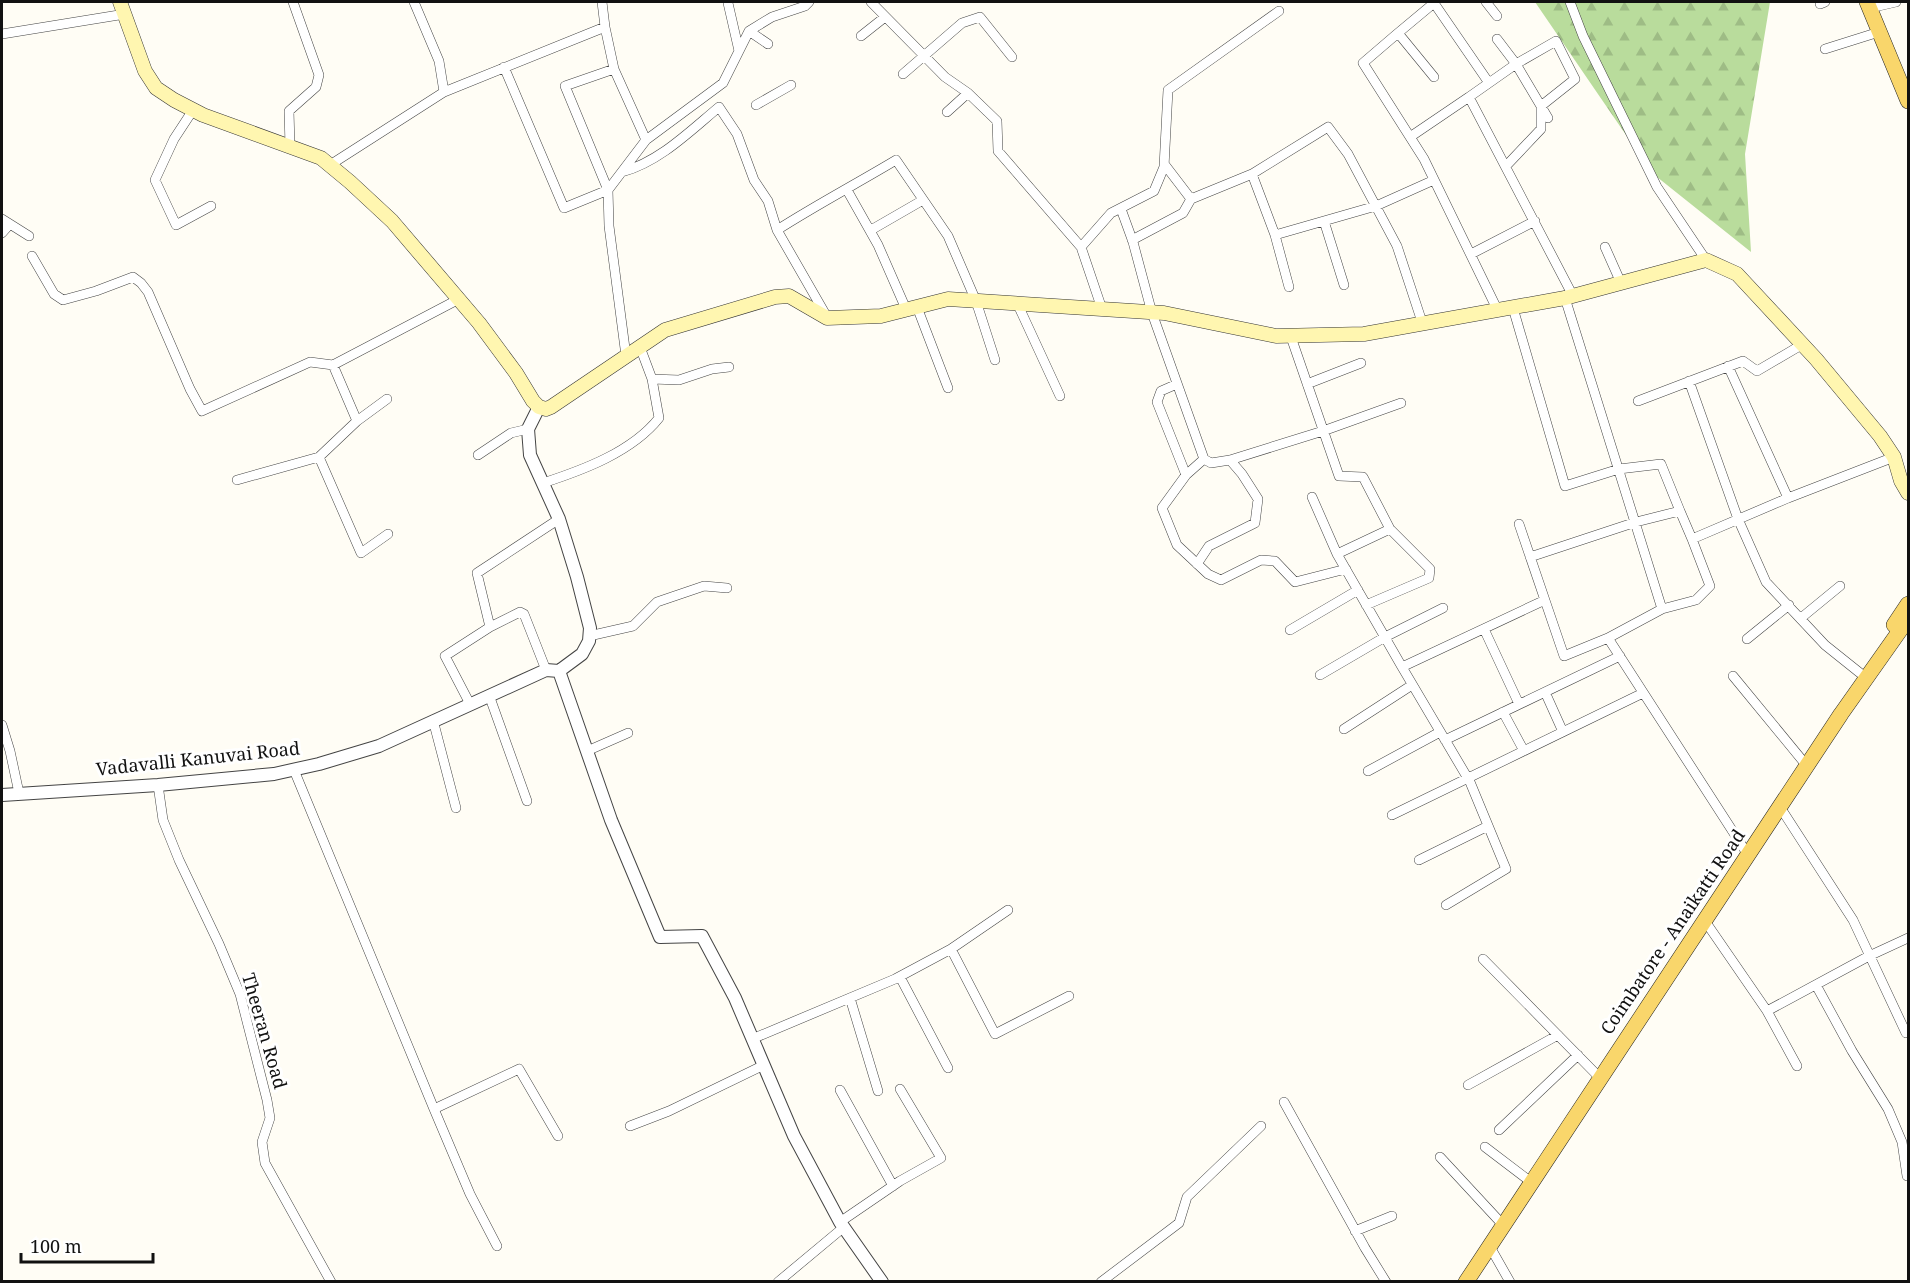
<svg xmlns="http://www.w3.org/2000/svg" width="1910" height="1283" font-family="'Noto Serif',serif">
	<defs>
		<pattern id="forest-firs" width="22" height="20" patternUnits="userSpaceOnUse" patternTransform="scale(1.5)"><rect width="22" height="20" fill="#b9dc9c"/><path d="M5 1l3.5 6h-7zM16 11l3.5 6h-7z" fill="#9ebc85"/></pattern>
	</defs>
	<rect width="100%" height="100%" fill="#fffdf5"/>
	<path fill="url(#forest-firs)" d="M 1535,2 L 1770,2 L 1745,154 L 1751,252 L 1652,173 Z"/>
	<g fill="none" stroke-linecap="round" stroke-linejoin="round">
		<defs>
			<path id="minor" d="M 414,2 L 439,61 L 444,92
				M 602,2 L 605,27 L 614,69 L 646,140
				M 871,2 L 945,77 L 968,93 L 997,121 L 998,151 L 1081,247 L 1102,309
				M 1435,2 L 1434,3 L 1489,83
				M 1486,2 L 1497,16
				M 1570,2 L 1583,36 L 1657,187 L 1706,260
				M 728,3 L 739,51
				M 1820,4 L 1825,2
				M 1870,8 L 1896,2
				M 749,31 L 768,44
				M 1398,33 L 1434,3
				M 2,34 L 125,14
				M 861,36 L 885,17
				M 1497,39 L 1516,64 L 1556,41 L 1575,79 L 1541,106 L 1541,129 L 1506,166
				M 1825,49 L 1879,32
				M 504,67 L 564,208 L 608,190 L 565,86 L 614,69
				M 903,74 L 962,23 L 980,17 L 1012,57
				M 1434,77 L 1398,33 L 1363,63 L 1424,159 L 1498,311
				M 756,105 L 791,85
				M 193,110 L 174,139 L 155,180 L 176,225 L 211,206
				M 947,112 L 968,93
				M 1548,118 L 1516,64 L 1469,97 L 1573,296
				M 1410,137 L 1469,97
				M 290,146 L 289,111 L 316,87 L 319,75 L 293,2
				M 330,165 L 444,92 L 605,27
				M 1165,165 L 1191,199
				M 622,172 C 659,162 689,132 719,107 L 737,134 L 754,180 L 768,201 L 777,230 L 827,317
				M 847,190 L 878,245 L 906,309
				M 1121,209 L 1133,242 L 1152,313 L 1204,459 L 1211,463 L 1230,460 L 1323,431 L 1401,403
				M 2,219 L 29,236
				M 1324,221 L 1344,285
				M 777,230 C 816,205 856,184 896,160 L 948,236 L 976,301 L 995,360
				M 871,230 L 923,200
				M 2,233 L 10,224
				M 1275,235 L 1289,287
				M 1132,240 L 1183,213 L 1191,199 L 1252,174
				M 1081,247 L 1111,213 L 1154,191 L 1164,167 L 1168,90 L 1279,11
				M 1605,247 L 1621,283
				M 1471,254 L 1535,221
				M 32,256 L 54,294 L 63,300 L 96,291 L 133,277 L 141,283 L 148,292 L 190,389 L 202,411 L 310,362 L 333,365 L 459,299
				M 1565,298 L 1662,609 L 1608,638 L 1748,855
				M 1018,305 L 1060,396
				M 917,307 L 948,388
				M 1513,308 L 1565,486 L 1619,469 L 1661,464 L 1680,511
				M 1423,325 L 1397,246 L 1348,154 L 1328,127 L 1252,174 L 1275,235 L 1376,206 L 1434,180
				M 1291,337 L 1339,476 L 1363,477 L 1390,529 L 1430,569 L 1429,578 L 1366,605
				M 626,356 L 609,226 L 608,190 L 646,140 L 723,83 L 749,31 L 772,17 L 805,6 L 809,2
				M 333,365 L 357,421
				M 1728,366 L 1788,498
				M 652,379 L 679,380 L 712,369 L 729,367
				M 1689,381 L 1738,519 L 1766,582 L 1825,645 L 1860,673
				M 1177,384 L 1161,391 L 1157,402 L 1186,475
				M 1307,384 L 1361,363
				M 1638,401 L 1743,361 L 1757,371 L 1803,344
				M 478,455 L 511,433 L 528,429
				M 319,457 L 361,553 L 388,534
				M 1204,459 L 1186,475 L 1162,508 L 1177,545 L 1208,574 L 1221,580 L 1261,560 L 1275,561 L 1295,582 L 1346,569
				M 237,480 L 319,457 L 357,421 L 387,399
				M 543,483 C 583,470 632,452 659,418 L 652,379 L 640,347
				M 1312,497 L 1337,554 L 1402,667
				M 1519,524 L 1564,656 L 1608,638
				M 1337,554 L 1390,529
				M 1530,557 L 1636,522 L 1680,511 L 1692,539 L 1788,498 L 1894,457
				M 1197,564 L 1209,546 L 1255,523 L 1258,499 L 1242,474 L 1230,460
				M 1662,609 L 1696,600 L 1710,586 L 1692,539
				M 1801,618 L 1840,586
				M 490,627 L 477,573 L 559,519
				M 1484,629 L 1519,704
				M 1290,630 L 1358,590
				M 589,636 L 633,626 L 657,602 L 704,586 L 727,588
				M 1747,639 L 1789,605
				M 1320,675 L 1385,637 L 1443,608
				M 1733,676 L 1807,766
				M 1545,692 L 1563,732
				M 489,695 L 527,801
				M 470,704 L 445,656 L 490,627 L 520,612 L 524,614 L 546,670
				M 1503,712 L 1524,751
				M 433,720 L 456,808
				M 2,725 L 10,751 L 19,793
				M 1344,729 L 1412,685
				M 1445,740 L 1620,656
				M 587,751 L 628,733
				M 294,770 L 434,1109 L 470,1194 L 497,1246
				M 1368,771 L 1440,732
				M 158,785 L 163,820 L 179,860 L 219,944 L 240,994 L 267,1100 L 270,1118 L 262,1142 L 265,1163 L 331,1282
				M 1780,807 L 1853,920 L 1906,1033
				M 1392,815 L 1643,693
				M 1419,860 L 1488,826
				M 1446,905 L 1506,869 L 1470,782 L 1402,667 L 1545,600
				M 1705,921 L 1767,1011 L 1797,1066
				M 951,949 L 995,1034 L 1069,996
				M 1483,959 L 1600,1078
				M 900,977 L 948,1068
				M 1816,985 L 1852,1051 L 1888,1109 L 1902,1142 L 1907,1176
				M 850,998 L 878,1091
				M 1767,1011 L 1869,956 L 1908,938
				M 752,1039 L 895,979 L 951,949 L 1008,910
				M 1468,1085 L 1558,1035
				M 840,1090 L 893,1186
				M 1284,1102 L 1365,1248 L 1386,1282
				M 434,1109 L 519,1069 L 558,1136
				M 630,1126 L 669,1111 L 764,1065
				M 1499,1130 L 1578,1055
				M 1485,1147 L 1531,1182
				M 1440,1157 L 1503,1225
				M 840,1222 L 900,1181 L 941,1158 L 900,1089
				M 1355,1231 L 1392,1216
				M 1489,1245 L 1510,1282
				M 778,1282 L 844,1227
				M 1101,1282 L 1179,1223 L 1187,1197 L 1261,1126"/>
			<path id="tertiary" d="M 539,407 L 528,429 L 530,455 L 559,519 L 577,577 L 590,628 L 589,641 L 582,654 L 559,671
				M 559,671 L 611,820 L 660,937 L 702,936 L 735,998 L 794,1136 L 840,1222 L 882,1282
				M 2,795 L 158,785 L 274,774 L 319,764 L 379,746 L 546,670 L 559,671"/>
			<path id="secondary" d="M 120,2 L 145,71 L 156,88 L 174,100 L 203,115 L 321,158 L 350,182 L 392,221 L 479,323 L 516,373 L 533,401 L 539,407 L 546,409 L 551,407 L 665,330 L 775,297 L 789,296 L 827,318 L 881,316 L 948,299 L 1164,313 L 1276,336 L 1364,334 L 1565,298 L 1706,260 L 1737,274 L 1816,359 L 1880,436 L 1894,457 L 1901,481 L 1908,493"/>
			<path id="primary" d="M 1867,2 L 1908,101
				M 1894,625 L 1908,604
				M 1466,1282 L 1841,714 L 1908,619"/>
		</defs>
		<use href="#minor" stroke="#444" stroke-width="10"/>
		<use href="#tertiary" stroke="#444" stroke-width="14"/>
		<use href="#secondary" stroke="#333" stroke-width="15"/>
		<use href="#primary" stroke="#222" stroke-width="16"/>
		<use href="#minor" stroke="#fff" stroke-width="9"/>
		<use href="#tertiary" stroke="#fff" stroke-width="12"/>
		<use href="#secondary" stroke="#fff6b0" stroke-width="14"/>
		<use href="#primary" stroke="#f9d66b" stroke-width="15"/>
	</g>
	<g text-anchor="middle" stroke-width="6" stroke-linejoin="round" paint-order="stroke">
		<g font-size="18" fill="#111" stroke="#fff">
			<text transform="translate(198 759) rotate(-6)" y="6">Vadavalli Kanuvai Road</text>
			<text transform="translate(1673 932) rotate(-56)" y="6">Coimbatore - Anaikatti Road</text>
			<text transform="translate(264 1031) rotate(74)" y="6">Theeran Road</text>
		</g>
	</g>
	<rect width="1910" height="1283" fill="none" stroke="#111111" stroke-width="6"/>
	<path d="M21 1253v9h132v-9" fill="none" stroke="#111111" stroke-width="3"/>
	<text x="30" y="1253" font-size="18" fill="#111111" stroke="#ffffff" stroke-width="4.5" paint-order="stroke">100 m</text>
</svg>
